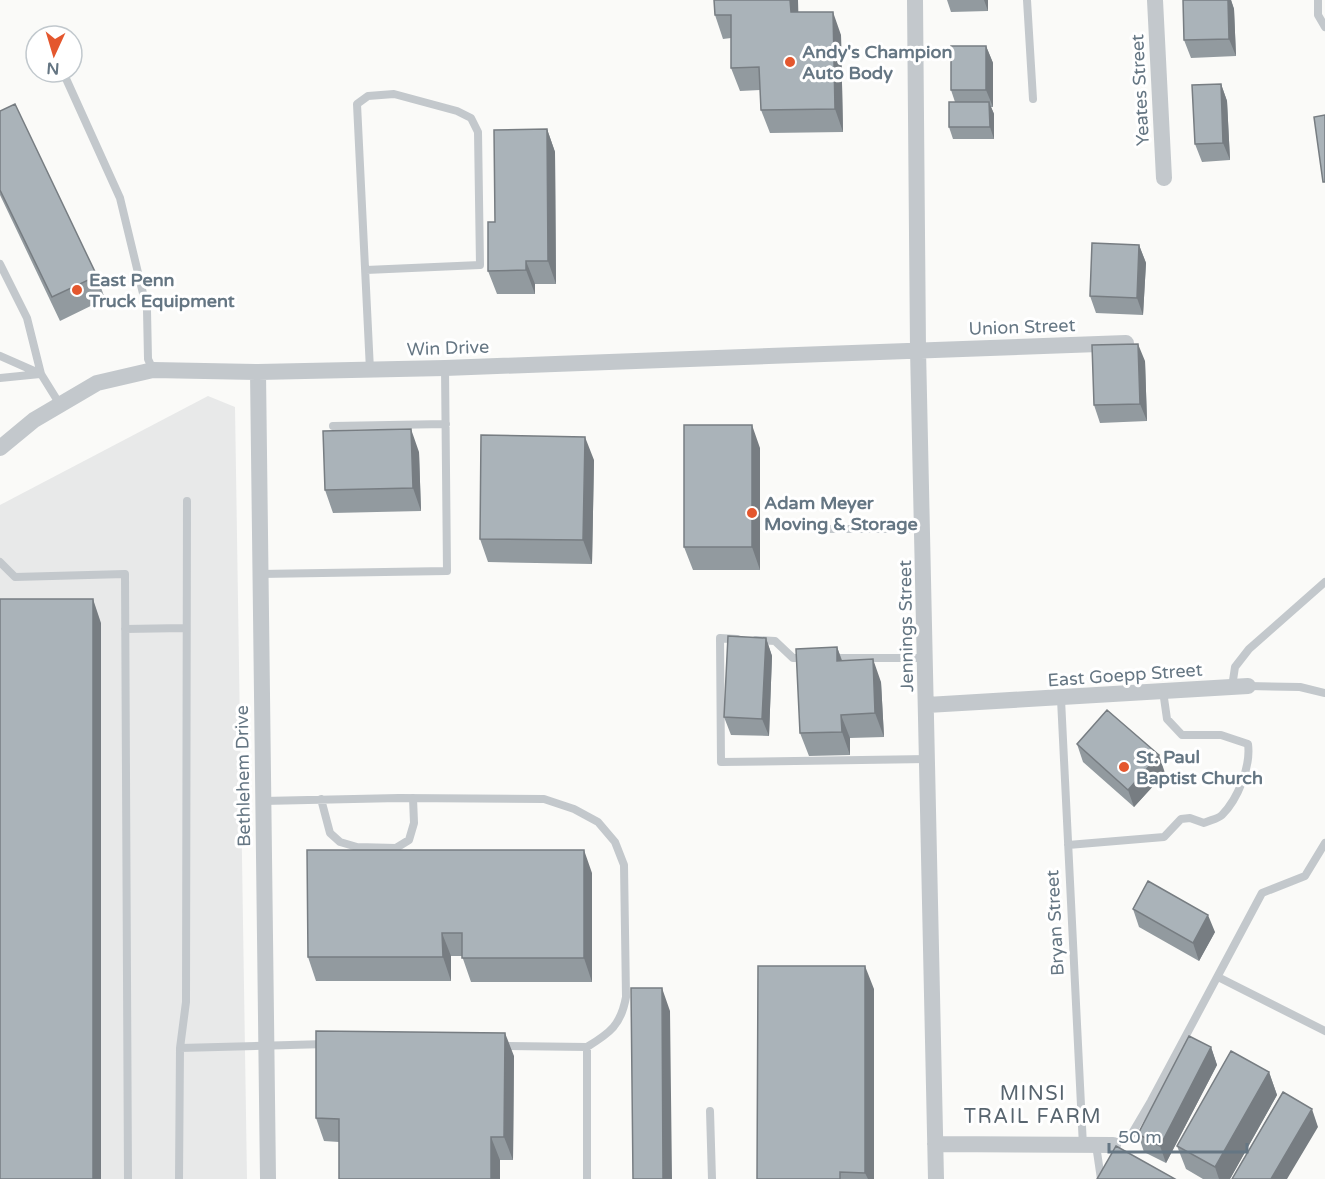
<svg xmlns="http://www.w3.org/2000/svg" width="1325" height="1179" font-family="'Varela Round',sans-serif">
	<rect width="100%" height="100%" fill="#fafaf8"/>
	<path fill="#e8e9e9" d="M 208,396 L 235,407 L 247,1179 L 0,1179 L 0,505 Z"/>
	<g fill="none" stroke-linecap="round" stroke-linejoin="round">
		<path stroke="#c3c8cc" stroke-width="8" d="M 1027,0 L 1033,99
			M 1318,0 L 1318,15 L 1325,27
			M 63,72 L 120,198 L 147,310 L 148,359 L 153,370
			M 0,264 L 27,318 L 41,374 L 59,403
			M 366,270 L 480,265 L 478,132 L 471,118 L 457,111 L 394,94 L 368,96 L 357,104 L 370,370
			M 0,356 L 41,374
			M 0,378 L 40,374
			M 333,426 L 446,424
			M 827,529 L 923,529
			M 0,562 L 15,577 L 125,574 L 128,1179
			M 260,574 L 447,571 L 445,368
			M 125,629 L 185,628
			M 737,639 L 720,638 L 721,762 L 928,759
			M 756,640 L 775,641 L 793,658 L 806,658
			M 830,658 L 926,658
			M 1248,686 L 1300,687 L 1325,693
			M 1232,687 L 1235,667 L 1249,649 L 1325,582
			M 1061,699 L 1083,1146
			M 321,799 L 330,833 L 340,842 L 357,847 L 396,848 L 409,840 L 414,823 L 413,798
			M 263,801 L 399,798 L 544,799 L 574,809 L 598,822 L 615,842 L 624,865 L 626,997 C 621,1025 610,1033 587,1047
			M 1068,845 L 1164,837 L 1181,819 L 1190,818 L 1204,823 C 1210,820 1218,819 1222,815 C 1238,799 1251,766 1248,744 L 1221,735 L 1182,735 L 1167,719 L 1163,691
			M 1218,977 L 1325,1031
			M 501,1046 L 587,1047 L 587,1179
			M 180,1048 L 326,1044
			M 710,1111 L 712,1179
			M 1096,1145 L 1101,1179
			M 1116,1147 L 1113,1145 L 1131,1135 L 1151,1101 L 1262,893 L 1305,876 L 1325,843
			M 179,1179 L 180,1048 L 186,1002 L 187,501"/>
		<path stroke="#c3c8cc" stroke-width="16" d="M 915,0 L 918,349 L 936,1179
			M 1155,0 L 1164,178
			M 258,372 L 268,1179
			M 0,448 L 34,420 L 97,383 L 153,370 L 258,372 L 445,368 L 1126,343
			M 927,705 L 1248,686
			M 935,1144 L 1113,1145"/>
	</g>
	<path fill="#929a9f" d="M 714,0 L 798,0 L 798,12 L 841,35 L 843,132 L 770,133 L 761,110 L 760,90 L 740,91 L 731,68 L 731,38 L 723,39 L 715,15 Z
		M 947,0 L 988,0 L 988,11 L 951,12 Z
		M 1183,0 L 1231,0 L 1234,9 L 1236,56 L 1191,58 L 1184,40 Z
		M 986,46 L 993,63 L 993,107 L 991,107 L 994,114 L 994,139 L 953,139 L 949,127 L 955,102 L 951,90 Z
		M 1221,84 L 1227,101 L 1230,160 L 1202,162 L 1195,144 Z
		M 0,111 L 97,276 L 105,299 L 60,321 L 0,195 Z
		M 547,129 L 555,152 L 556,284 L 535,284 L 535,294 L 497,294 L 488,271 L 495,222 Z
		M 1139,245 L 1146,263 L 1143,315 L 1096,313 L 1090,296 Z
		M 1145,361 L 1147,421 L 1100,423 L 1094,405 Z
		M 760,448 L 760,570 L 693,570 L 684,547 Z
		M 419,452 L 421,511 L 333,513 L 325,490 Z
		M 594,460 L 592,564 L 488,562 L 480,539 Z
		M 766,638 L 772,656 L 769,736 L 731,735 L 724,717 Z
		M 837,647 L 842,660 L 881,682 L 884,737 L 850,738 L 850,755 L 809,756 L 800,733 Z
		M 1077,744 L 1165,773 L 1134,807 L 1083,762 Z
		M 592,873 L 592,982 L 471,982 L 462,956 L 451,956 L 451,981 L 316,981 L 308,957 Z
		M 1133,909 L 1215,932 L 1199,961 L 1139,927 Z
		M 874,989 L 874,1179 L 757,1179 Z
		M 1211,1047 L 1217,1065 L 1166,1163 L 1144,1152 L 1138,1134 Z
		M 514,1056 L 513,1160 L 500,1160 L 339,1142 L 324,1141 L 316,1118 Z
		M 1269,1072 L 1277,1095 L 1230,1179 L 1203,1179 L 1186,1169 L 1177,1146 Z"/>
	<path fill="#777d82" d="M 790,0 L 798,0 L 799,36 L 791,12 Z
		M 984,0 L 988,0 L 988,11 Z
		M 1228,0 L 1231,0 L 1234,9 L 1236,56 L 1229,39 Z
		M 833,12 L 841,35 L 843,132 L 835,109 Z
		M 986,46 L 993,63 L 993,107 L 986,90 Z
		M 1221,84 L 1227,101 L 1230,160 L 1223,143 Z
		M 989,102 L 994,114 L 994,139 L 990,127 Z
		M 547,129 L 555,152 L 556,284 L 548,261 Z
		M 1139,245 L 1146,263 L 1143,315 L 1137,298 Z
		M 526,261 L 535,284 L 535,294 L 526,270 Z
		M 1138,344 L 1145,361 L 1147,421 L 1140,404 Z
		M 752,425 L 760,448 L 760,570 L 752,547 Z
		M 411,429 L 419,452 L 421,511 L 413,488 Z
		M 585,437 L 594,460 L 592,564 L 583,540 Z
		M 93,599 L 101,623 L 101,1179 L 93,1179 Z
		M 766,638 L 772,656 L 769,736 L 762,719 Z
		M 837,647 L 845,670 L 837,661 Z
		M 873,659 L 881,682 L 884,737 L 875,713 Z
		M 841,715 L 850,738 L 850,755 L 842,732 Z
		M 1159,755 L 1165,773 L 1134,807 L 1128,790 Z
		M 584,850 L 592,873 L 592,982 L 584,958 Z
		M 1208,915 L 1215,932 L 1199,961 L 1193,943 Z
		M 442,933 L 451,956 L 451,981 L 443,957 Z
		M 865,966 L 874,989 L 874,1179 L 868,1179 L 865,1173 Z
		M 662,988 L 670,1011 L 672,1179 L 663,1179 Z
		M 505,1033 L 514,1056 L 513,1160 L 504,1137 Z
		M 1211,1047 L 1217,1065 L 1166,1163 L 1160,1146 Z
		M 1269,1072 L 1277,1095 L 1230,1179 L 1219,1179 L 1215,1167 Z
		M 1312,1109 L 1318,1127 L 1287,1179 L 1271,1179 Z
		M 491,1137 L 500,1160 L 500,1179 L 491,1179 Z"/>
	<path fill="#aab3b9" stroke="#777d82" stroke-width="1.5" d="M 714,0 L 790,0 L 791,12 L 833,12 L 835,109 L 761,110 L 759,67 L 731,68 L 731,15 L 715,15 Z
		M 1183,0 L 1228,0 L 1229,39 L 1184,40 Z
		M 951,46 L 986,46 L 986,90 L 951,90 Z
		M 1221,84 L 1223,143 L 1195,144 L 1192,85 Z
		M 949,102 L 989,102 L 990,127 L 949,127 Z
		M 15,104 L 97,276 L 52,297 L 0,190 L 0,111 Z
		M 1325,115 L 1325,182 L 1323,182 L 1314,117 Z
		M 547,129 L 548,261 L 526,261 L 526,270 L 488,271 L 488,222 L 495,222 L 494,130 Z
		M 1092,243 L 1139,245 L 1137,298 L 1090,296 Z
		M 1138,344 L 1140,404 L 1094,405 L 1092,345 Z
		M 684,425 L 752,425 L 752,547 L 684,547 Z
		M 411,429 L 413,488 L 325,490 L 323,431 Z
		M 481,435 L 585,437 L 583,540 L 480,539 Z
		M 0,599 L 93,599 L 93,1179 L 0,1179 Z
		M 728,636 L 766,638 L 762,719 L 724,717 Z
		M 837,647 L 837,661 L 873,659 L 875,713 L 841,715 L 842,732 L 800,733 L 796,649 Z
		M 1107,710 L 1159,755 L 1128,790 L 1077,744 Z
		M 307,850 L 584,850 L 584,958 L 462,958 L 462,933 L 442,933 L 443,957 L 308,957 Z
		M 1148,881 L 1208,915 L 1193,943 L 1133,909 Z
		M 758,966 L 865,966 L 865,1173 L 840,1172 L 840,1179 L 757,1179 Z
		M 631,988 L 662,988 L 663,1179 L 633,1179 Z
		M 316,1031 L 505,1033 L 504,1137 L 491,1137 L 491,1179 L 339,1179 L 339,1119 L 316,1118 Z
		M 1189,1036 L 1211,1047 L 1160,1146 L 1138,1134 Z
		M 1231,1051 L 1269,1072 L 1215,1167 L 1177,1146 Z
		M 1283,1092 L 1312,1109 L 1271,1179 L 1232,1179 Z
		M 1116,1146 L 1175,1179 L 1097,1179 Z"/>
	<g fill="#e4572e" stroke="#fff" stroke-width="2">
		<circle cx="790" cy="62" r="6"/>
		<circle cx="77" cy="290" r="6"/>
		<circle cx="752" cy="513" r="6"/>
		<circle cx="1124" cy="767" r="6"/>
	</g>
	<g text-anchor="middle" stroke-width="6" stroke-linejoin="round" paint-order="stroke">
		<g font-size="18" font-weight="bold" fill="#657683" stroke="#fff" text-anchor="start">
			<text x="802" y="58">Andy's Champion<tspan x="802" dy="21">Auto Body</tspan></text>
			<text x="89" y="286">East Penn<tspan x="89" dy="21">Truck Equipment</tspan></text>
			<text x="764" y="509">Adam Meyer<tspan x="764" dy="21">Moving &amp; Storage</tspan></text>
			<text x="1136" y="763">St. Paul<tspan x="1136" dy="21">Baptist Church</tspan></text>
		</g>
		<g font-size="18" fill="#657683" stroke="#fff">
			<text transform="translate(1140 90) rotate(-93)" y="6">Yeates Street</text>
			<text transform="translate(1022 327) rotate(-2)" y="6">Union Street</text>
			<text transform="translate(448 348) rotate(-2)" y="6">Win Drive</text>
			<text transform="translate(906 626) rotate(-91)" y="6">Jennings Street</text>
			<text transform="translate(1125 675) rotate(-4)" y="6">East Goepp Street</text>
			<text transform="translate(243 776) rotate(-91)" y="6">Bethlehem Drive</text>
			<text transform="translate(1055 923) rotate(-93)" y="6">Bryan Street</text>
		</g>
		<g font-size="20" letter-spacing="1.5" fill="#57646e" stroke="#fff">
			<text x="1033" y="1100">MINSI<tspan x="1033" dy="23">TRAIL FARM</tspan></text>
		</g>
	</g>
	<g transform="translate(54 54) rotate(184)"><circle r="28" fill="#ffffff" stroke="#c1c8cd" stroke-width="1.5"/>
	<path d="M0-4.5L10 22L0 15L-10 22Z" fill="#e4572e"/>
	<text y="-9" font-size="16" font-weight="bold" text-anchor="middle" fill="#657683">N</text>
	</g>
	<path d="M1109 1143v9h138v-9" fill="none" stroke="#657683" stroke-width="3"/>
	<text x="1118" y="1143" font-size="18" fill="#657683" stroke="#ffffff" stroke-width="4.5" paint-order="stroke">50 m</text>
</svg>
